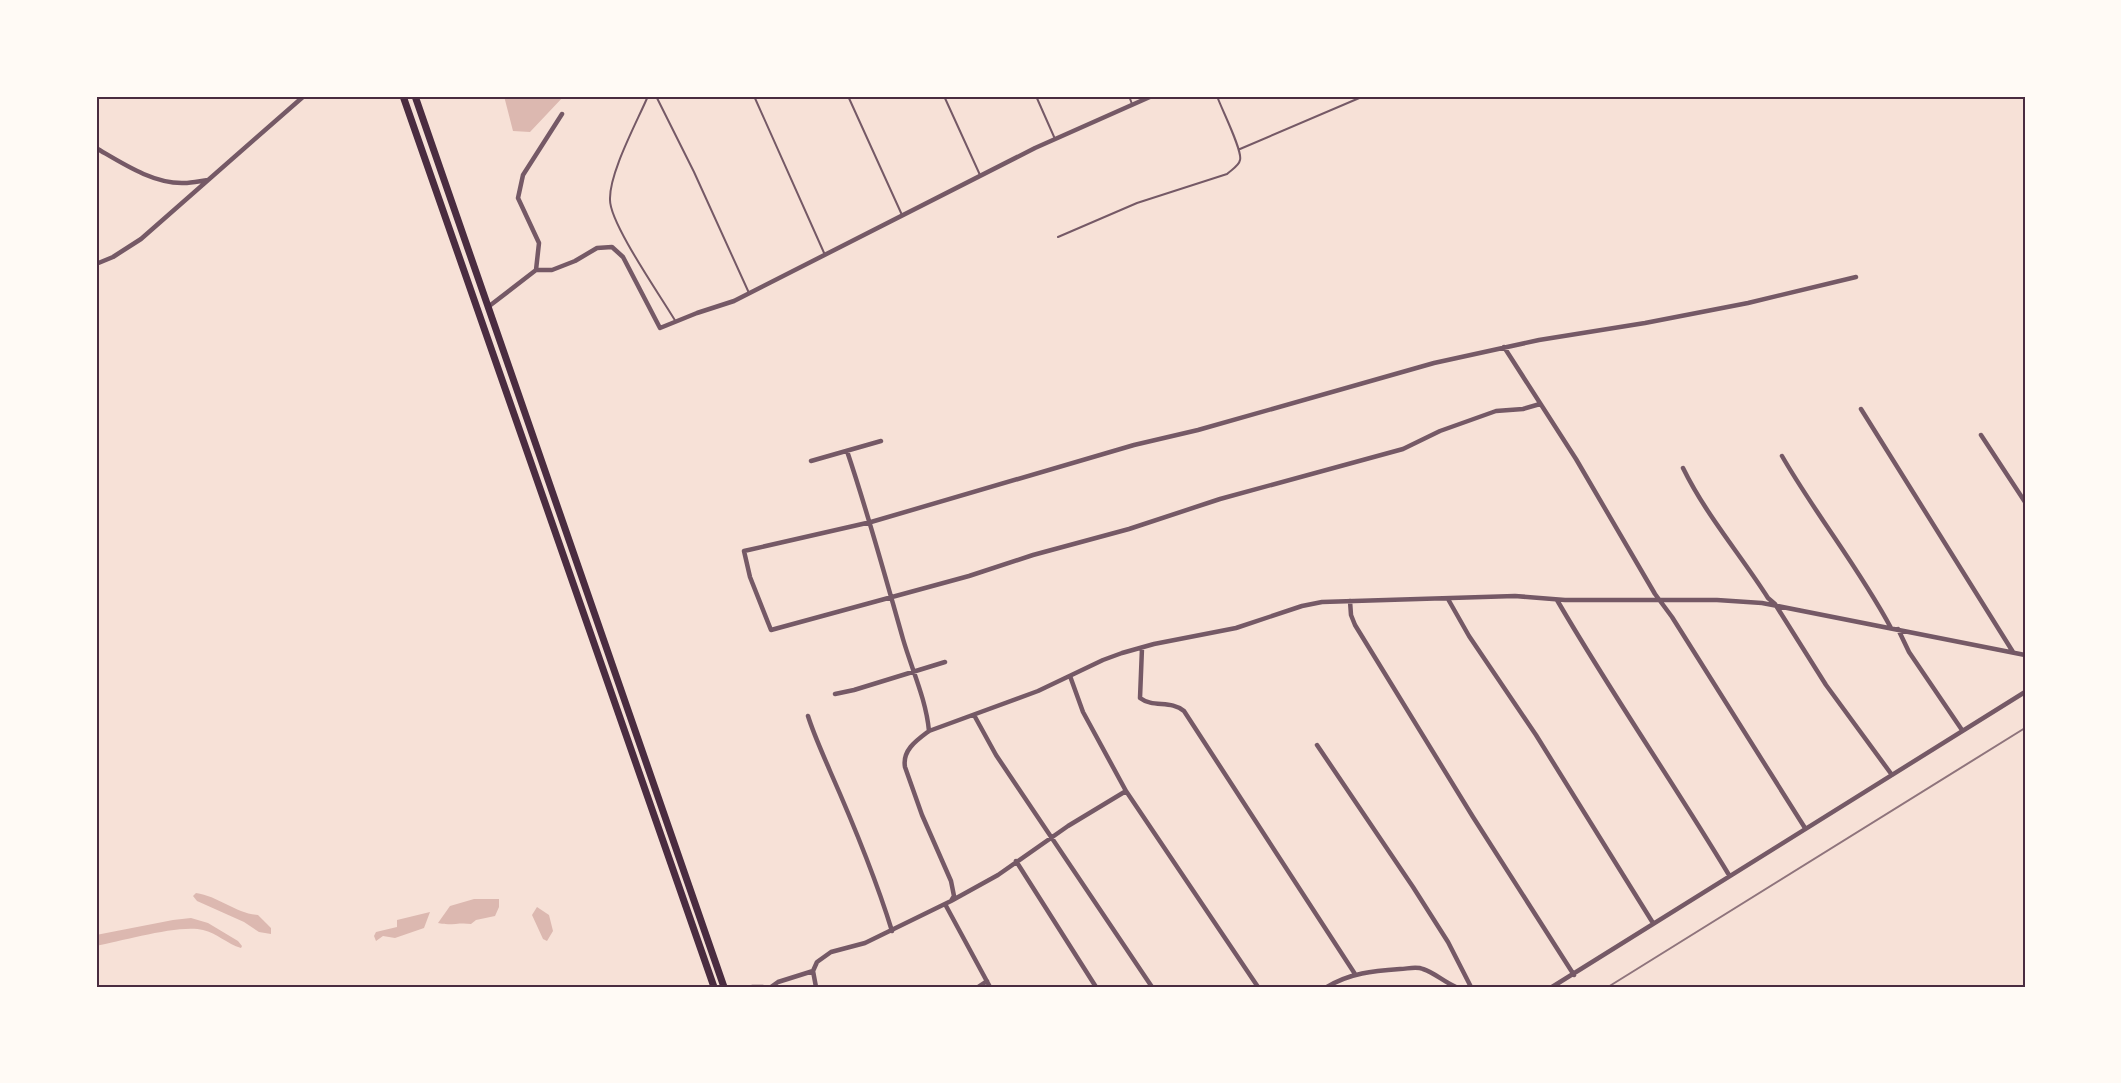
<svg xmlns="http://www.w3.org/2000/svg" width="2121" height="1083" font-family="Overpass,sans-serif">
	<rect width="100%" height="100%" fill="#f7e1d7"/>
	<path fill="#dcb8b0" d="M 504,96 L 564,96 L 530,132 L 513,131 Z
		M 196,893 C 218,896 237,914 258,915 L 271,928 L 271,934 L 259,932 L 244,922 L 197,901 L 193,896 Z
		M 474,899 L 499,899 L 499,907 L 495,916 L 476,920 L 471,924 C 459,922 450,926 438,923 L 450,906 Z
		M 537,907 L 549,915 L 553,931 L 547,941 L 543,939 L 532,915 Z
		M 430,912 L 424,928 L 395,938 L 383,936 L 376,941 L 374,936 L 376,932 L 397,927 L 397,920 Z
		M 191,918 L 208,923 L 238,941 L 242,946 L 241,948 C 227,944 217,933 203,930 C 180,924 122,941 96,946 L 96,935 L 173,920 Z"/>
	<g fill="none" stroke-linecap="round" stroke-linejoin="round">
		<path stroke="#755966" stroke-width="2" d="M 648,96 C 637,122 609,173 610,200 C 610,224 662,298 676,322
			M 656,96 L 694,172 L 749,293
			M 754,96 L 825,255
			M 848,96 L 902,215
			M 944,96 L 980,175
			M 1036,96 L 1055,139
			M 1129,96 L 1132,104
			M 1240,149 L 1364,96
			M 1058,237 L 1137,203 L 1227,174 C 1231,170 1239,166 1240,160 C 1243,151 1221,108 1217,96"/>
		<path stroke="#755966" stroke-width="4.5" d="M 96,148 C 122,163 153,184 184,183 C 192,183 200,181 208,180
			M 96,264 L 113,257 L 141,239 L 304,96
			M 536,270 L 539,243 L 518,198 L 523,175 L 562,114
			M 488,307 L 536,270 L 552,270 L 575,261 L 597,248 L 612,247 L 623,257 L 660,328 L 697,313 L 734,301 L 1035,148 L 1152,96
			M 1504,347 L 1576,459 L 1655,594 L 1672,617 L 1805,828
			M 1540,404 L 1523,409 L 1496,411 L 1440,431 L 1403,449 L 1220,499 L 1129,529 L 1033,555 L 969,576 L 771,630 L 750,577 L 744,551 L 871,522 L 1134,445 L 1198,430 L 1434,363 L 1539,340 L 1645,323 L 1748,303 L 1856,277
			M 1861,409 L 2013,652
			M 1981,435 L 2025,502
			M 847,451 C 868,513 885,576 903,639 C 912,670 926,699 929,731
			M 1782,456 C 1816,515 1859,568 1891,628
			M 811,461 L 881,441
			M 1683,468 C 1706,515 1740,554 1768,598 L 1775,604 L 1826,685 L 1892,775
			M 1448,599 L 1469,636 L 1536,735 L 1653,923
			M 1557,600 C 1611,693 1673,782 1729,875
			M 1350,601 L 1351,615 L 1355,625 L 1473,817 L 1574,975
			M 1898,629 L 1909,652 L 1962,730
			M 1142,648 L 1140,698 C 1153,708 1171,700 1184,711 L 1355,974
			M 1070,676 L 1083,712 L 1126,791 L 1258,987
			M 835,694 L 854,690 L 945,662
			M 974,715 L 996,755 L 1152,987
			M 808,716 C 814,735 822,752 830,771 C 853,823 875,876 892,931
			M 1317,745 L 1413,887 L 1448,942 L 1471,987
			M 1016,861 L 1096,987
			M 951,901 L 998,875 L 1068,826 L 1126,791
			M 945,904 L 990,987
			M 813,971 L 816,987
			M 752,987 L 763,987
			M 771,987 L 778,982 L 813,971 L 817,962 L 831,952 L 865,943 L 951,901 L 954,896 L 951,881 L 922,815 L 905,767 C 902,750 917,740 929,731 L 1038,691 L 1103,660 L 1122,653 L 1154,644 L 1236,628 L 1302,606 L 1322,602 L 1515,596 L 1565,600 L 1717,600 L 1762,603 L 2025,655
			M 978,987 L 987,981
			M 1327,987 C 1350,973 1373,971 1400,969 C 1407,969 1416,966 1423,969 C 1435,973 1444,982 1456,987
			M 1552,987 L 2025,692"/>
		<path stroke="#4a2c40" stroke-width="7" d="M 403,96 L 714,987
			M 415,96 L 724,987"/>
		<path stroke="#8f747c" stroke-width="2" d="M 1608,987 L 2025,728"/>
	</g>
	<rect width="2121" height="1083" fill="none" stroke="#fffaf5" stroke-width="195"/>
	<rect x="98" y="98" width="1926" height="888" fill="none" stroke="#4a2c40" stroke-width="2"/>
</svg>
